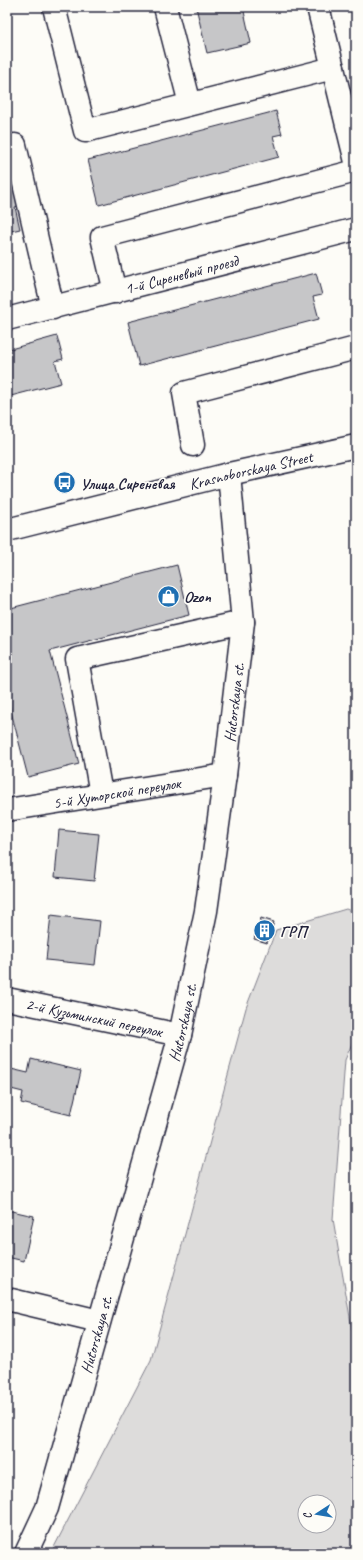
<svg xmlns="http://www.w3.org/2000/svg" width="363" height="1560" font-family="Caveat,sans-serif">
	<rect width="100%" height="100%" fill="#fdfcf7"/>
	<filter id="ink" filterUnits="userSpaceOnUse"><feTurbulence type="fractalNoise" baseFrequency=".025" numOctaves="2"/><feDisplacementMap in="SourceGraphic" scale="8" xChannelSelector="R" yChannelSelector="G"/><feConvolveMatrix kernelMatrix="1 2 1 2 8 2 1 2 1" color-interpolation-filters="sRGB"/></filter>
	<g filter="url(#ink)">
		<path fill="#dddcdb" stroke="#807f8b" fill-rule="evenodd" d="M 346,909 L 356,913 L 356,1034 L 345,1060 L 333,1219 L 356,1352 L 356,1553 L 51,1553 L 151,1360 L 246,1008 L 276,930 ZM 305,1502 L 329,1502 L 329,1526 L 305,1526 Z"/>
		<path fill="#c6c6c8" stroke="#22223b" d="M 196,7 L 243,7 L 251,43 L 207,53 Z
			M 276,111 L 282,134 L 273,136 L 279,157 L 99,205 L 88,160 Z
			M 16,182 L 23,205 L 15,207 L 20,229 L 7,232 L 7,185 Z
			M 316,273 L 322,295 L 313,297 L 319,319 L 139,366 L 128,322 Z
			M 57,336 L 63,359 L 55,361 L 61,383 L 7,397 L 7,350 Z
			M 177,565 L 189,615 L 50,651 L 79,764 L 28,777 L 7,696 L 7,609 Z
			M 59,830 L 99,834 L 94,881 L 55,877 Z
			M 51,915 L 100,921 L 95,965 L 46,960 Z
			M 261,918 L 274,922 L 267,943 L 254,939 Z
			M 31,1059 L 81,1071 L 71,1115 L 21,1103 L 23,1092 L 7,1088 L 11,1069 L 28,1073 Z
			M 7,1210 L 34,1216 L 24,1261 L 7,1257 Z"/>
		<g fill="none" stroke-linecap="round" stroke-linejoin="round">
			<defs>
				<g id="minor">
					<path d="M 54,7 L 85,131 L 333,68"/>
					<path d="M 165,7 L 190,104"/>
					<path d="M 318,7 L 356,162"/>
					<path d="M 7,147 L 15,145 L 53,308"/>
					<path d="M 115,292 L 102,237 L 356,171"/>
					<path id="s1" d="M 7,319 L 356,229"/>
					<path d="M 193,445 L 184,393 L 356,348"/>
					<path id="s2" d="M 7,530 L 229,474 L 356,446"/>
					<path d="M 101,794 L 77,659 L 243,622"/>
					<path id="s3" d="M 7,810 L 225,775"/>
					<path id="s4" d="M 7,999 L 180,1035"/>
					<path d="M 7,1299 L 99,1321"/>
					<path id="s5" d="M 26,1553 L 47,1508 L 180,1035 L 206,911 L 225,775 L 243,622 L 229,474"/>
				</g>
			</defs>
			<use href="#minor" stroke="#22223b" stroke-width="25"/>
			<use href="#minor" stroke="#fdfcf7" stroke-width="22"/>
		</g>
	</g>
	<defs>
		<symbol id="bus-disc" viewBox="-11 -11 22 22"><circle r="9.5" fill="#1f6fb2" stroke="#fdfcf7"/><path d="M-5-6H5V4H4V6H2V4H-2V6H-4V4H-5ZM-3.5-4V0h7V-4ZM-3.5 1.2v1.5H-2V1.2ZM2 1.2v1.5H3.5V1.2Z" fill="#fff"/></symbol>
		<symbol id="shop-disc" viewBox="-11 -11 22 22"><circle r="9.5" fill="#1f6fb2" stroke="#fdfcf7"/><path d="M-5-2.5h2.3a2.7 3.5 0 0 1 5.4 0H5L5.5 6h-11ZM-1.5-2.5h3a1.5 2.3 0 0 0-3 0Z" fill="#fff"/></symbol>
		<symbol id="building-disc" viewBox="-11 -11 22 22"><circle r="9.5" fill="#1f6fb2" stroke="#fdfcf7"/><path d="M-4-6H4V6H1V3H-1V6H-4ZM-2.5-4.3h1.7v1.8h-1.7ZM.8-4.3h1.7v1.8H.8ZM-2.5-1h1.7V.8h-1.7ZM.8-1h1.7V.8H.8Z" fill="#fff"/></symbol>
	</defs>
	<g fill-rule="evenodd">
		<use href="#bus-disc" x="52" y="470" width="25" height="25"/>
		<use href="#shop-disc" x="156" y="584" width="25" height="25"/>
		<use href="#building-disc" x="252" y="918" width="25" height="25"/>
	</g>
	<g text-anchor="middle" stroke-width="3.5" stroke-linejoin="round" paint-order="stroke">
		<g font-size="16" fill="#22223b" stroke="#fdfcf7">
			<text dy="6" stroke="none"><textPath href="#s1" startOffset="180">1-й Сиреневый проезд</textPath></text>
			<text dy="6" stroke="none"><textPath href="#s2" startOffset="251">Krasnoborskaya Street</textPath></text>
			<text dy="6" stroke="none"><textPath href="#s5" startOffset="878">Hutorskaya st.</textPath></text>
			<text dy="6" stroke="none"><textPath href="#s3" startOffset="111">5-й Хуторской переулок</textPath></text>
			<text dy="6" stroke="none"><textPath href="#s4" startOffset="89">2-й Кузьминский переулок</textPath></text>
			<text dy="6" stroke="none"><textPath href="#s5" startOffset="554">Hutorskaya st.</textPath></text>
			<text dy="6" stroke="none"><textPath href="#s5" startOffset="230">Hutorskaya st.</textPath></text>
		</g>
		<g font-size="16" font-weight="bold" fill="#22223b" stroke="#fdfcf7" text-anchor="start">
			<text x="80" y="489">Улица Сиреневая</text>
			<text x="184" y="602">Ozon</text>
			<text x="280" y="937">ГРП</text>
		</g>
	</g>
	<rect width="363" height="1560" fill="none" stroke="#fdfcf7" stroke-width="24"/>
	<rect x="12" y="12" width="339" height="1536" fill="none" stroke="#22223b" stroke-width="1.5" filter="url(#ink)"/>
	<g transform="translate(317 1514) rotate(258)"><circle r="19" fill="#fdfcf7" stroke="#a5a5ac"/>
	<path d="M0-3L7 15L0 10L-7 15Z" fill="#1f6fb2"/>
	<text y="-6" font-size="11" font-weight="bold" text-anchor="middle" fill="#22223b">С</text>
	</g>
</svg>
